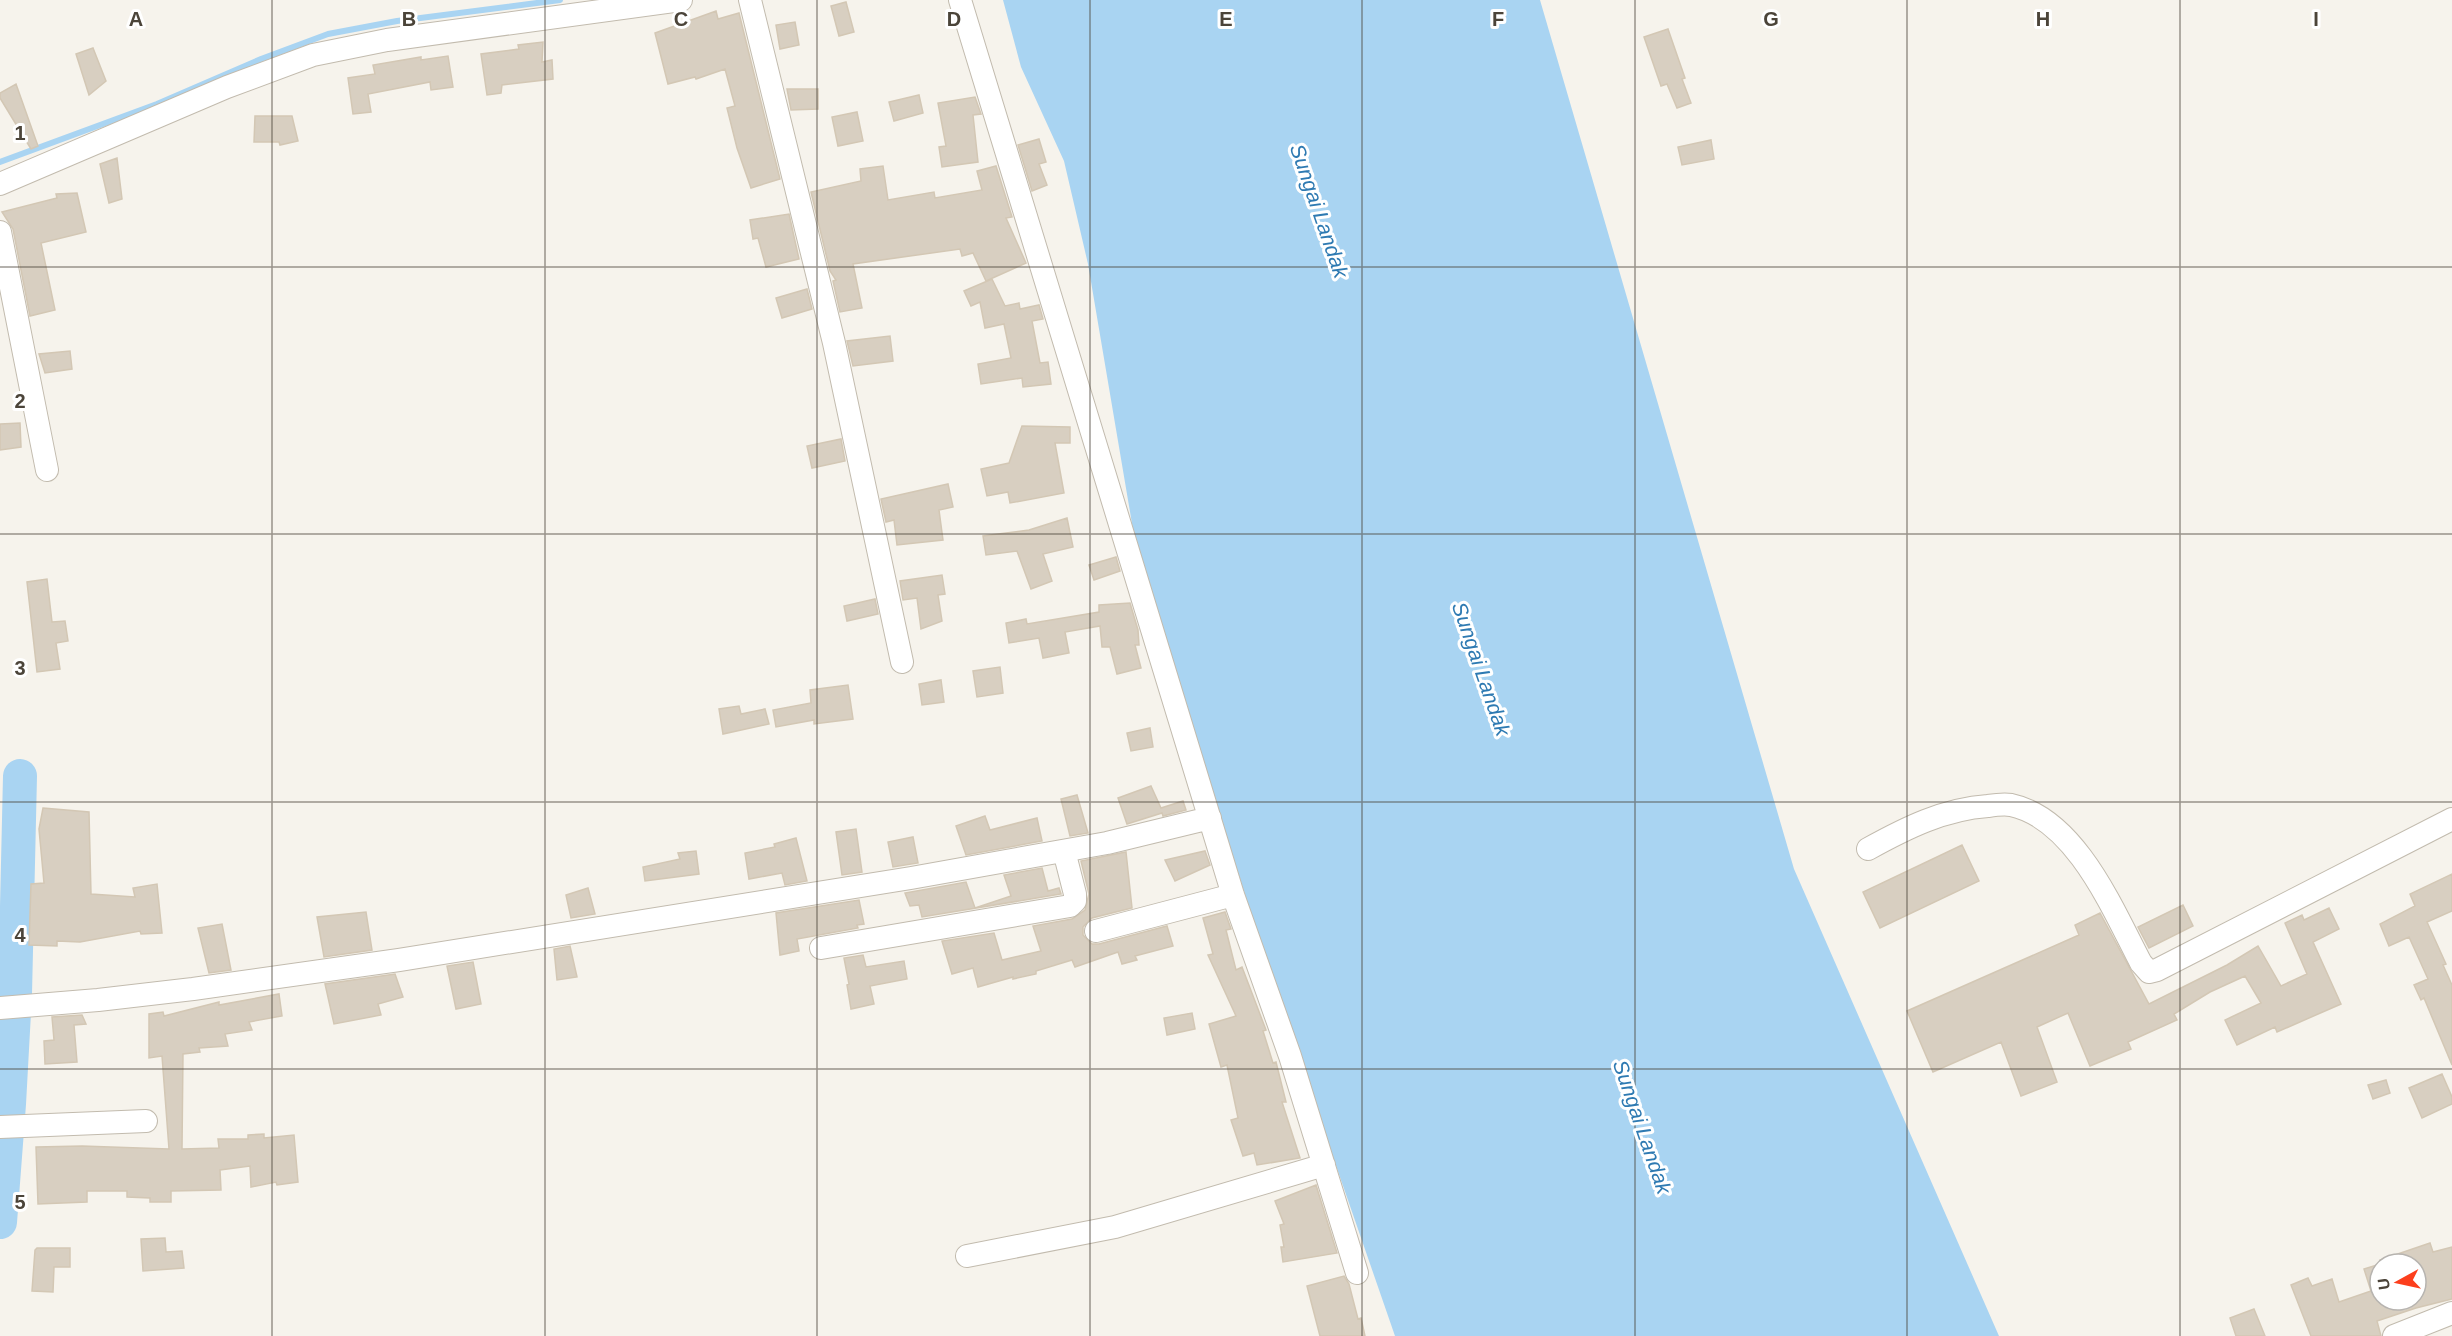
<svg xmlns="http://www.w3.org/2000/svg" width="2452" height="1336" font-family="Helvetica,sans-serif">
	<rect width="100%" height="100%" fill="#f6f3ec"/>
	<path fill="#a9d4f2" d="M 1003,0 L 1540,0 L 1794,869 L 1999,1336 L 1395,1336 L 1278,998 L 1138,559 L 1088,264 L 1064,161 L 1021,67 Z"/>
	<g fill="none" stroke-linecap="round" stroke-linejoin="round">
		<path stroke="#a9d4f2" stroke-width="6" d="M 0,162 L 157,104 L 261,59 L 328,34 L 397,21 L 560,0"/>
		<path stroke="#a9d4f2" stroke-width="34" d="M 0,1222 L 9,1104 L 15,994 L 20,776"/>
	</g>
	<path fill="#d8cfc1" stroke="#d3c7b4" stroke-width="1.5" d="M 846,2 L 854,32 L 839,36 L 831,6 Z
		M 716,11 L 718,19 L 739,13 L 780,179 L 751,188 L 737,148 L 727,108 L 735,106 L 725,69 L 696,79 L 695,77 L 668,84 L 655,33 Z
		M 795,22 L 799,45 L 780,49 L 776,25 Z
		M 1668,29 L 1685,78 L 1682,79 L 1691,103 L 1677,108 L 1667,84 L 1661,86 L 1644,37 Z
		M 543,42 L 542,62 L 552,60 L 553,79 L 502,85 L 501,93 L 487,95 L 481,54 L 519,49 L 518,45 Z
		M 93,48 L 106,81 L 89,95 L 76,54 Z
		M 448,56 L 453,87 L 431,90 L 430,82 L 368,94 L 371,112 L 353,114 L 348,78 L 375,74 L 373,65 L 421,57 L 421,60 Z
		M 16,84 L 38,146 L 31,149 L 0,98 L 0,93 Z
		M 787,89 L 818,89 L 818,109 L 791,110 Z
		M 919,95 L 923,113 L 894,121 L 889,102 Z
		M 975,97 L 981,114 L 973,115 L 978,162 L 942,167 L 939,147 L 946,146 L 938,103 Z
		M 857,112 L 863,141 L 838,146 L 832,117 Z
		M 255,116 L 292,116 L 298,141 L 280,145 L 279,142 L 254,142 Z
		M 1039,139 L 1046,162 L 1039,164 L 1047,185 L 1032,191 L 1018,145 Z
		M 1711,140 L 1714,159 L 1682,165 L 1678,147 Z
		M 117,158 L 122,199 L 109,203 L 100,164 Z
		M 883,166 L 888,200 L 934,192 L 935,198 L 982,190 L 977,171 L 996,166 L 1012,217 L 1006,218 L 1026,263 L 986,281 L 973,253 L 962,256 L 960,249 L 853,264 L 862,308 L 840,312 L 833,281 L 836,280 L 830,271 L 811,192 L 861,181 L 860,169 Z
		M 77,193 L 86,232 L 41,243 L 55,310 L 30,316 L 13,229 L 2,212 L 57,198 L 56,194 Z
		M 789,214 L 799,259 L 766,267 L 758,238 L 753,239 L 750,220 Z
		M 992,279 L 1005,306 L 1019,303 L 1020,309 L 1039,305 L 1043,319 L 1032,321 L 1040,363 L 1048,362 L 1051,384 L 1023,387 L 1022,378 L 981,384 L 978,364 L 1011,358 L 1004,324 L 985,328 L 980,302 L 971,306 L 964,291 Z
		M 807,289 L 812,309 L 782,318 L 776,298 Z
		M 890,336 L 893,361 L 853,366 L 847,341 Z
		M 70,351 L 72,369 L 45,373 L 39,354 Z
		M 20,423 L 21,447 L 0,450 L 0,424 Z
		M 1022,426 L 1070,427 L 1070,443 L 1055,443 L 1064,493 L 1010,503 L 1008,492 L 987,496 L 981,469 L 1009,463 Z
		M 841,439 L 845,461 L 812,468 L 807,446 Z
		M 948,484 L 953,507 L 939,510 L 943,540 L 897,545 L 894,520 L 886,522 L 881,499 Z
		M 1067,518 L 1073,547 L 1043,554 L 1052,581 L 1031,589 L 1017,551 L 986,555 L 983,536 L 1029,530 Z
		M 1116,557 L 1120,571 L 1094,580 L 1089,565 Z
		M 942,575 L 945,594 L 938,595 L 942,621 L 921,629 L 917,598 L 903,600 L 900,581 Z
		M 47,579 L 52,622 L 65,621 L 68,641 L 56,643 L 60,669 L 37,672 L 27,582 Z
		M 875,599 L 878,614 L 847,621 L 844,606 Z
		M 1130,603 L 1138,630 L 1139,645 L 1135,645 L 1141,668 L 1117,674 L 1110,647 L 1102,647 L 1100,626 L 1065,632 L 1069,653 L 1043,658 L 1039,638 L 1009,643 L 1006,623 L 1026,619 L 1027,624 L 1099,612 L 1099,605 Z
		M 1000,667 L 1003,693 L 977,697 L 973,671 Z
		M 941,680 L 944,702 L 922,705 L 919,684 Z
		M 848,685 L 853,719 L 814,724 L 814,720 L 776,727 L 773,710 L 811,703 L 810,690 Z
		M 739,706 L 741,714 L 765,709 L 769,724 L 723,734 L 719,709 Z
		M 1150,728 L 1153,747 L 1131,751 L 1127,733 Z
		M 1151,786 L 1161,808 L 1183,801 L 1186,810 L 1163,816 L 1162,813 L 1127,824 L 1118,798 Z
		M 1077,795 L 1088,833 L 1070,836 L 1061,799 Z
		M 43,808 L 89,812 L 91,894 L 135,897 L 133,888 L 157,884 L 162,933 L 141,934 L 140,931 L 80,942 L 57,941 L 57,946 L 29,945 L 31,884 L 44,883 L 39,829 Z
		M 985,816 L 990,830 L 1037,818 L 1042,841 L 966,855 L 956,826 Z
		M 856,829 L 862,872 L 842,875 L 836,832 Z
		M 913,837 L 918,863 L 893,867 L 888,842 Z
		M 796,838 L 807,881 L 785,885 L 782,873 L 749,879 L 745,853 L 775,847 L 774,844 Z
		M 1962,845 L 1979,881 L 1880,928 L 1863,892 Z
		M 696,851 L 699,874 L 645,881 L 643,867 L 680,859 L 678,853 Z
		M 1205,851 L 1210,865 L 1175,881 L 1165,860 Z
		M 1126,852 L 1132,908 L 1092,918 L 1083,927 L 1083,935 L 1092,944 L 1099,944 L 1167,926 L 1173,946 L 1135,956 L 1137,960 L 1122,964 L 1118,952 L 1075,967 L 1072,960 L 1036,971 L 1036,974 L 1013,979 L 1013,977 L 978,987 L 973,968 L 952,974 L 942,941 L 994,933 L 1002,960 L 1041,951 L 1033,926 L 1072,919 L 1085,910 L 1089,894 L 1081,861 Z
		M 1042,868 L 1048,891 L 1059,888 L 1061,894 L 922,917 L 919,905 L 910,906 L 905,893 L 966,882 L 975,908 L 1011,896 L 1004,875 Z
		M 2452,874 L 2452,911 L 2427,922 L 2446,964 L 2443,965 L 2452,985 L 2452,1065 L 2424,998 L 2421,1000 L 2414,985 L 2428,979 L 2409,937 L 2389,946 L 2380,924 L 2415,906 L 2410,894 Z
		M 588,888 L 595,914 L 571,918 L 566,895 Z
		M 859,900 L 864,924 L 857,925 L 858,928 L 797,939 L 799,951 L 780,955 L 776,913 Z
		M 2183,905 L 2193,926 L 2149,948 L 2138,927 Z
		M 2329,908 L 2339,929 L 2313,942 L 2341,1004 L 2277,1032 L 2275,1027 L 2237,1045 L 2225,1020 L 2261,1003 L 2245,976 L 2210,992 L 2174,1014 L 2177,1020 L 2128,1042 L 2131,1049 L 2090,1066 L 2068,1013 L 2037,1027 L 2057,1082 L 2021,1096 L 2001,1042 L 1933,1072 L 1907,1011 L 2079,935 L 2075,925 L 2100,913 L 2149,1004 L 2227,965 L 2258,946 L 2281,986 L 2307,974 L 2285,923 L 2302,915 L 2304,920 Z
		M 366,912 L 372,950 L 324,957 L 317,917 Z
		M 1225,912 L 1231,929 L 1226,930 L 1236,970 L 1242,967 L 1266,1030 L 1263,1031 L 1273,1063 L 1276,1062 L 1286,1102 L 1282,1102 L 1300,1158 L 1257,1165 L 1254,1153 L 1243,1156 L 1231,1120 L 1238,1118 L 1227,1065 L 1221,1067 L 1209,1024 L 1236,1016 L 1208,955 L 1213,954 L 1203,918 Z
		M 222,924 L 231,970 L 209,973 L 198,928 Z
		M 570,946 L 577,977 L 557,980 L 554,949 Z
		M 863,955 L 866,967 L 904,961 L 907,979 L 870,986 L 874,1004 L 851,1009 L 847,985 L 849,984 L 844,958 Z
		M 473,962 L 481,1004 L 456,1009 L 447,966 Z
		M 395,974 L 403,997 L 378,1004 L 381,1015 L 334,1024 L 325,984 Z
		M 279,994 L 282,1016 L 249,1022 L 252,1030 L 225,1034 L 228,1046 L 199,1048 L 200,1052 L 183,1054 L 182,1149 L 219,1148 L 218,1139 L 248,1139 L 248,1135 L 264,1134 L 264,1138 L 294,1135 L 298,1182 L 277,1185 L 276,1182 L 251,1187 L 250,1166 L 220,1170 L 221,1190 L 171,1191 L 171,1202 L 150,1202 L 150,1198 L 127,1197 L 127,1191 L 87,1191 L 87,1202 L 38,1204 L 36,1147 L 82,1146 L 169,1149 L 162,1056 L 149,1058 L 149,1014 L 163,1012 L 164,1016 L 219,1002 L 219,1005 Z
		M 1192,1013 L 1195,1029 L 1167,1035 L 1164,1018 Z
		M 82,1015 L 86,1024 L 74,1025 L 77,1062 L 45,1064 L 44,1041 L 54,1040 L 52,1017 Z
		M 2442,1074 L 2452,1097 L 2452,1104 L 2422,1118 L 2409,1088 Z
		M 2386,1080 L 2390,1093 L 2373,1099 L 2368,1085 Z
		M 1316,1185 L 1337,1253 L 1283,1262 L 1281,1247 L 1284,1247 L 1280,1225 L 1284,1224 L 1275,1201 Z
		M 165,1238 L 166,1252 L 182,1251 L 184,1268 L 143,1271 L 141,1239 Z
		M 2430,1243 L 2433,1252 L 2452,1247 L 2452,1299 L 2416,1308 L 2377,1321 L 2381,1336 L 2311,1336 L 2291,1285 L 2308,1278 L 2312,1286 L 2332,1279 L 2339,1302 L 2371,1291 L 2364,1269 L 2380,1264 L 2380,1300 L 2416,1300 L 2416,1264 L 2380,1264 L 2380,1260 Z
		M 37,1248 L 70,1248 L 70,1267 L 54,1267 L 53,1292 L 32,1291 L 35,1250 Z
		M 1344,1276 L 1349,1284 L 1358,1319 L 1361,1318 L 1365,1336 L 1320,1336 L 1307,1286 Z
		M 2254,1309 L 2265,1336 L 2236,1336 L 2230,1318 Z"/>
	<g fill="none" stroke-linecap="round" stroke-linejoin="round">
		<defs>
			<path id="minor" d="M 750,0 L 834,343 L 902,662
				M 960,0 L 1233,895 L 1290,1056 L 1357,1273
				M 0,184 L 227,87 L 313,55 L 387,40 L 681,0
				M 0,232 L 47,470
				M 1868,849 C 1906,828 1944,809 1988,806 C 1995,805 2004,804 2011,805 C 2076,819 2113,910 2141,963 L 2149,972 L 2157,970 L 2452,819
				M 1096,931 L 1233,895
				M 821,948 L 1070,906 L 1075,901 L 1075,894 L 1064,851
				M 0,1008 L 98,1000 L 193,989 L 399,960 L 911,878 L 1107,843 L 1210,818
				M 0,1127 L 146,1121
				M 967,1256 L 1115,1227 L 1324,1165
				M 2394,1336 L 2452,1313"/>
		</defs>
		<use href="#minor" stroke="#c2bbae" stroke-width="24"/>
		<use href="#minor" stroke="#fff" stroke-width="22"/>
	</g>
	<path fill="none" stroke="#4b4439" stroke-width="1.5" stroke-opacity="0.55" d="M 272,0 L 272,1336M 545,0 L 545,1336M 817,0 L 817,1336M 1090,0 L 1090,1336M 1362,0 L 1362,1336M 1635,0 L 1635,1336M 1907,0 L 1907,1336M 2180,0 L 2180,1336M 0,267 L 2452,267M 0,534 L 2452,534M 0,802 L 2452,802M 0,1069 L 2452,1069"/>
	<g text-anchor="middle" stroke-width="6" stroke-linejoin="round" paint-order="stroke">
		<g font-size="21" font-style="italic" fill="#2e7ab2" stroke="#fff">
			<text transform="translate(1319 211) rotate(71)" y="7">Sungai Landak</text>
			<text transform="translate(1481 669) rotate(71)" y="7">Sungai Landak</text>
			<text transform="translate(1642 1127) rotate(71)" y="7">Sungai Landak</text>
		</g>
	</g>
	<g font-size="20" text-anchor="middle" font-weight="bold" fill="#4b4439" stroke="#fff" stroke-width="6" stroke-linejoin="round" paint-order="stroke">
		<text x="136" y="26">A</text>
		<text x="409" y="26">B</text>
		<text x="681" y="26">C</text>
		<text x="954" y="26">D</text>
		<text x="1226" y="26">E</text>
		<text x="1498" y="26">F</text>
		<text x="1771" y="26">G</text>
		<text x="2043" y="26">H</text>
		<text x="2316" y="26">I</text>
		<text x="20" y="140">1</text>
		<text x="20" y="408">2</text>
		<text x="20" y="675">3</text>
		<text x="20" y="942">4</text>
		<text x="20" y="1209">5</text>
	</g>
	<g transform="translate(2398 1282) rotate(262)"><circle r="28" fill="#ffffff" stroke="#b7b4b0" stroke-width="1.5"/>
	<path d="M0-4.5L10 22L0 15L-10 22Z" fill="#fc3f1d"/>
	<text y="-9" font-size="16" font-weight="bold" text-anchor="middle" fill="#4b4439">U</text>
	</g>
</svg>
